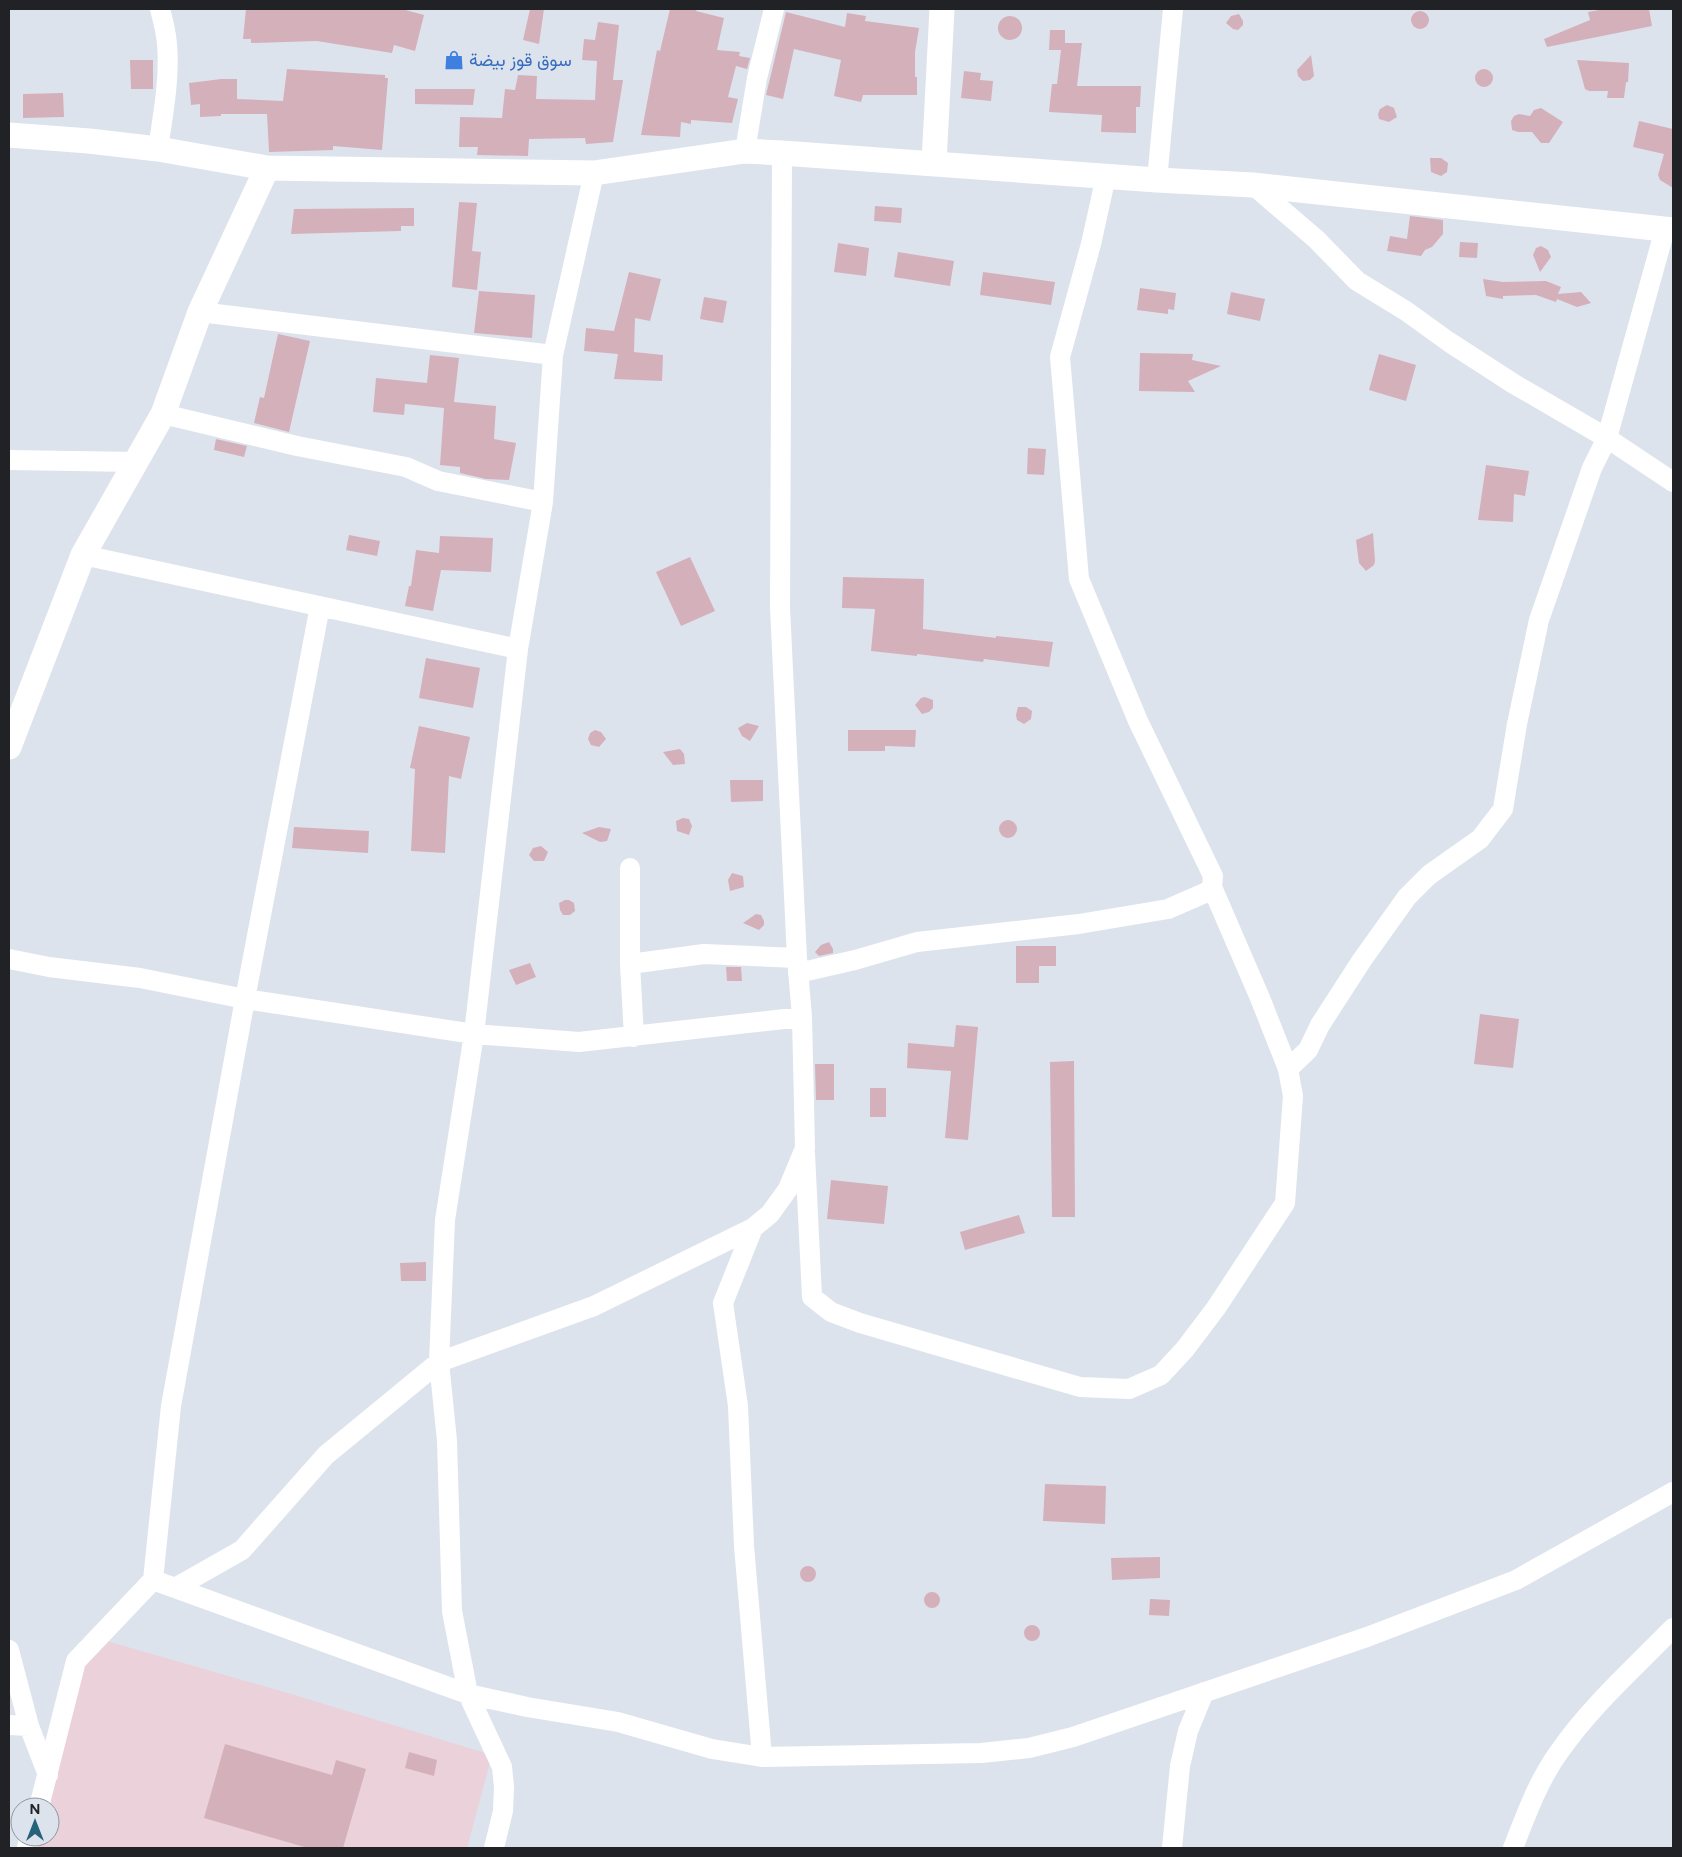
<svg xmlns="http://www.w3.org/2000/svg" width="1682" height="1857" font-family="Figtree,Vazirmatn,sans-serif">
	<rect width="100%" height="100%" fill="#dde3ed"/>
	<path fill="#ead1da" d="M 93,1637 L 291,1694 L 492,1755 L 467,1848 L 31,1848 L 34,1837 L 50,1837 L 50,1807 L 43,1807 Z"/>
	<path fill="#d4b0ba" d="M 246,9 L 402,9 L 424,15 L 415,51 L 394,45 L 392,53 L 317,41 L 251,43 L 251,39 L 243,39 Z
		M 530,9 L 544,9 L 539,44 L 523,40 Z
		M 670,9 L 697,9 L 696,11 L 724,18 L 717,50 L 740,52 L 739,56 L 750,58 L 747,69 L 736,66 L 728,97 L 738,99 L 732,123 L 691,120 L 691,124 L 681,122 L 680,137 L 641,135 L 657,50 L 660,51 Z
		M 1605,9 L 1649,9 L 1652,26 L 1547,47 L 1544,39 L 1590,20 L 1588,12 Z
		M1411 20a9 9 0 1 1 18 0a9 9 0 1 1-18 0Z
		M 786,12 L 845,27 L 847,13 L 866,16 L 865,21 L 919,28 L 915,52 L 915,77 L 917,77 L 917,95 L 863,95 L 861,102 L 834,96 L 841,60 L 794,49 L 783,99 L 766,95 Z
		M 1239,14 L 1243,21 L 1243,25 L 1238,30 L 1233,29 L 1226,23 L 1231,16 Z
		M998 28a12 12 0 1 1 24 0a12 12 0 1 1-24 0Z
		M 598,22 L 619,25 L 613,80 L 623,80 L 613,142 L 586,144 L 585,138 L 529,139 L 528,156 L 477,155 L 478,147 L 459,147 L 460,117 L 502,118 L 505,89 L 515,90 L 518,75 L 537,76 L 536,99 L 595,100 L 597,61 L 582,60 L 584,39 L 595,40 Z
		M 1050,30 L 1065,30 L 1065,43 L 1082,43 L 1077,86 L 1141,86 L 1140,107 L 1136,107 L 1136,133 L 1101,132 L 1102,115 L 1049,112 L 1052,84 L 1057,84 L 1061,50 L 1049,50 Z
		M 1311,55 L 1314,76 L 1310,80 L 1303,81 L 1298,76 L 1297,70 Z
		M 130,60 L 153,60 L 153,89 L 131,89 Z
		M 1577,60 L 1629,63 L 1628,82 L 1626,82 L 1624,98 L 1607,98 L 1608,91 L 1589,91 L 1585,89 Z
		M 287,69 L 385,75 L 385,78 L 388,78 L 382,150 L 333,146 L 333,150 L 269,152 L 267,114 L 221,114 L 221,116 L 200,117 L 200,104 L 191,105 L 189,83 L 221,79 L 237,79 L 237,99 L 283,101 Z
		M1475 78a9 9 0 1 1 18 0a9 9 0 1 1-18 0Z
		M 964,71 L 981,73 L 980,80 L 993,81 L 991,101 L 961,98 Z
		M 415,89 L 475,89 L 473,105 L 415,104 Z
		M 63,93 L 64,117 L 23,118 L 23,94 Z
		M 1387,105 L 1394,108 L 1397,117 L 1389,122 L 1379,119 L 1378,114 L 1380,109 Z
		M 1541,108 L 1563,122 L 1549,143 L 1541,143 L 1532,132 L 1518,132 L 1512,130 L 1511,121 L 1514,116 L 1519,114 L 1530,116 L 1534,110 Z
		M 1639,121 L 1673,129 L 1673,188 L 1660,180 L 1658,175 L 1664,154 L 1633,147 Z
		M 1430,158 L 1441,158 L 1448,163 L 1447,172 L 1441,176 L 1431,172 Z
		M 459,202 L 477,203 L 472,251 L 481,252 L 477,290 L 452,287 Z
		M 875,206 L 902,208 L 901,223 L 874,221 Z
		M 414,208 L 414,226 L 401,226 L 401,231 L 291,234 L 294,209 Z
		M 1410,216 L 1443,220 L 1443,234 L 1432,247 L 1425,250 L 1421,256 L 1387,251 L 1390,236 L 1407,239 Z
		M 1460,242 L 1478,243 L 1477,258 L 1459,257 Z
		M 838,243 L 869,248 L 866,276 L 834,272 Z
		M 1541,246 L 1548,250 L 1551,257 L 1540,272 L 1533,255 L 1536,248 Z
		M 898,252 L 954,261 L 950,286 L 894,277 Z
		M 629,272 L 661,279 L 650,321 L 635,318 L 634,352 L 663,355 L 662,381 L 614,379 L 618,354 L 584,351 L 586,328 L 614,331 Z
		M 983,272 L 1055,282 L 1051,305 L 980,295 Z
		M 1483,279 L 1503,282 L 1546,281 L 1561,287 L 1558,294 L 1581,292 L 1591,303 L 1577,307 L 1557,299 L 1556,302 L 1536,295 L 1503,296 L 1503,299 L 1486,296 Z
		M 1140,288 L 1176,293 L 1174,310 L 1168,309 L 1168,314 L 1137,310 Z
		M 479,291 L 535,295 L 532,338 L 474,333 Z
		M 1231,292 L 1265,299 L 1260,321 L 1227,314 Z
		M 704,297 L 727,301 L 723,323 L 700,319 Z
		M 278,334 L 310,341 L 289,432 L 254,423 L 260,397 L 264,398 Z
		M 1140,353 L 1193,354 L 1192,360 L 1221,366 L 1188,381 L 1195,392 L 1139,391 Z
		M 1379,354 L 1416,365 L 1406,401 L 1369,390 Z
		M 430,355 L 459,358 L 454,402 L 496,406 L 494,439 L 516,443 L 509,480 L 486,479 L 460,473 L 460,467 L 440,465 L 444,408 L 405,404 L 404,415 L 373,412 L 376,378 L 427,383 Z
		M 216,439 L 247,446 L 244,457 L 214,450 Z
		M 1028,448 L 1046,449 L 1044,475 L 1027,474 Z
		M 1486,465 L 1529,471 L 1525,496 L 1514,494 L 1513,522 L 1478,520 Z
		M 1373,533 L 1375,561 L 1374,565 L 1366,571 L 1359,563 L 1356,540 Z
		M 349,535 L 380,541 L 377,556 L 346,550 Z
		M 440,536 L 493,538 L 491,572 L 441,570 L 433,611 L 405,606 L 409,586 L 411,586 L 416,550 L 439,553 Z
		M 690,557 L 715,611 L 681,626 L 656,572 Z
		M 843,577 L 924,579 L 923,629 L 996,638 L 996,636 L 1053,642 L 1049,667 L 984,659 L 983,662 L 917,654 L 917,656 L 871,651 L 875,609 L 842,608 Z
		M 426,658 L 480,668 L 473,708 L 419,698 Z
		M 925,697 L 933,700 L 933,708 L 929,712 L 922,714 L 915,705 L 921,698 Z
		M 1018,707 L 1026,707 L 1032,711 L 1031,719 L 1024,724 L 1017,720 L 1016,715 Z
		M 747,723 L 759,726 L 750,741 L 742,736 L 738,728 Z
		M 419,726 L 470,737 L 461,779 L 449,776 L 445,853 L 411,851 L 415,769 L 410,768 Z
		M 595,730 L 601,732 L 606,739 L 599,747 L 591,745 L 588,739 L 590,733 Z
		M 848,730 L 916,730 L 915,747 L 885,746 L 885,751 L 848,751 Z
		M 680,749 L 684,754 L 685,764 L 673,765 L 663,752 Z
		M 730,780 L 763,780 L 763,801 L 731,802 Z
		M 683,818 L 689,819 L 692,826 L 689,835 L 677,831 L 676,821 Z
		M999 829a9 9 0 1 1 18 0a9 9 0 1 1-18 0Z
		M 294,827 L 369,831 L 368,853 L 292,848 Z
		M 599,827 L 611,829 L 607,841 L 600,842 L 582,833 Z
		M 541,846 L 548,852 L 544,861 L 534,861 L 529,855 L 533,848 Z
		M 732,873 L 743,876 L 744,887 L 730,891 L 728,880 Z
		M 565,900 L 569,900 L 574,903 L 575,911 L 570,915 L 563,915 L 560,910 L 559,903 Z
		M 756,914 L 761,915 L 764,921 L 764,925 L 759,930 L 743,923 Z
		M 829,942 L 833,949 L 833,953 L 819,956 L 815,952 L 821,945 Z
		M 1016,946 L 1056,946 L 1056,966 L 1039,966 L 1039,983 L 1016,983 Z
		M 530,963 L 536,977 L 516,985 L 509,970 Z
		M 726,967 L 741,967 L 742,981 L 727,981 Z
		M 1480,1014 L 1519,1019 L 1513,1068 L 1474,1064 Z
		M 956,1025 L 978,1027 L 968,1140 L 945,1138 L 951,1071 L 907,1068 L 908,1043 L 954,1047 Z
		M 1074,1061 L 1075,1217 L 1052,1217 L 1050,1062 Z
		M 815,1064 L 834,1064 L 834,1100 L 816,1100 Z
		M 870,1088 L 886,1088 L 886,1117 L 870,1117 Z
		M 831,1180 L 888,1186 L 884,1224 L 827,1219 Z
		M 1019,1215 L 1025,1233 L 965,1250 L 960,1232 Z
		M 426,1262 L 426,1281 L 401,1281 L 400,1263 Z
		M 1045,1484 L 1106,1486 L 1105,1524 L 1043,1521 Z
		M 1160,1557 L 1160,1578 L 1112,1580 L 1111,1558 Z
		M800 1574a8 8 0 1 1 16 0a8 8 0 1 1-16 0Z
		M924 1600a8 8 0 1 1 16 0a8 8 0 1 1-16 0Z
		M 1150,1599 L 1170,1600 L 1169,1616 L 1149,1615 Z
		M1024 1633a8 8 0 1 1 16 0a8 8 0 1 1-16 0Z
		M 225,1744 L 332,1775 L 336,1760 L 366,1769 L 343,1848 L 308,1848 L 204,1818 Z
		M 409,1752 L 437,1760 L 434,1776 L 405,1768 Z"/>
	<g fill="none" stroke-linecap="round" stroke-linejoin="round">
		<path stroke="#fff" stroke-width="20" d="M 158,149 C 163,114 170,79 167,44 C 166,32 163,20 160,9
			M 745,151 L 757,78 L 774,9
			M 1157,180 L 1173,9
			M 1253,185 L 1316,239 L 1357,281 L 1406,311 L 1449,342 L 1514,384 L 1607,438 L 1673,482
			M 200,312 L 553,355
			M 163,414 L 297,446 L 406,467 L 438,481 L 543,502
			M 9,460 L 136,462
			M 83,555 L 518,649
			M 630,868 L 630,964 L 634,1037
			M 9,959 L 49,967 L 140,978 L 245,999 L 474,1034 L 579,1042 L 802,1017
			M 630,964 L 704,954 L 797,958
			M 798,973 L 855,960 L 917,942 L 1079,924 L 1168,909 L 1207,892 L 1212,887 L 1213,876 L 1138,721 L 1079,579 L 1060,357 L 1091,244 L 1106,176
			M 1288,1069 L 1308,1050 L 1320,1025 L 1362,960 L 1407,897 L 1429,875 L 1480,839 L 1503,809 L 1517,724 L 1539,620 L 1592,468 L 1607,438 L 1665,229
			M 805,1154 L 812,1297 L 831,1312 L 860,1323 L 1080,1387 L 1129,1389 L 1161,1375 L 1185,1349 L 1216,1308 L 1285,1203 L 1293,1096 L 1288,1069 L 1260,998 L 1212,887
			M 753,1228 L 723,1303 L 738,1406 L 744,1546 L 762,1757
			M 153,1580 L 468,1694 L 527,1707 L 618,1722 L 712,1749 L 762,1757 L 981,1753 L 1029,1748 L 1073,1737 L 1367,1637 L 1516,1580 L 1673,1492
			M 175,1588 L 242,1550 L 326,1455 L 439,1362 L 594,1306 L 753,1228 L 770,1214 L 788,1189 L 805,1148 L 802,1017 L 797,958 L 780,608 L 782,153
			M 9,1650 L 29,1726 L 48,1775
			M 9,1725 L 29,1726
			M 39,1807 L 76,1661 L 153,1580 L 171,1406 L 245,999 L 320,606
			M 27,1848 L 30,1837
			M 494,1848 L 503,1811 L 504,1787 L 502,1767 L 468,1694 L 452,1611 L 447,1441 L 439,1362 L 445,1220 L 474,1034 L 518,649 L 543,502 L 553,355 L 594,173
			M 1172,1848 L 1180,1766 L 1188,1731 L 1204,1692
			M 1513,1848 C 1526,1815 1538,1781 1559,1752 C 1591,1706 1634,1668 1673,1628"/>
		<path stroke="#fff" stroke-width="25" d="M 9,135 L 89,141 L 158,149 L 267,168 L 594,173 L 745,151 L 782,153 L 1157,180 L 1253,185 L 1673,230
			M 934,163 L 942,9
			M 9,747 L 83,555 L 163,414 L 200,312 L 267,168"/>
	</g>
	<defs>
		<symbol id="shop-bare" viewBox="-9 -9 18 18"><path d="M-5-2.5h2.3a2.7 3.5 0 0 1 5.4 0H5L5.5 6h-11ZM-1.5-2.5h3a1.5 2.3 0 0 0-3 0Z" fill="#3f7fe0" stroke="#dde3ed" stroke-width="2.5" paint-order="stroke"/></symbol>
	</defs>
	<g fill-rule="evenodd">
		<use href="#shop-bare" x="440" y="46" width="28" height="28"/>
	</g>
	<g text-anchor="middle" stroke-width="4.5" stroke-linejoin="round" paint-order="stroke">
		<g font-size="18" fill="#366cbe" stroke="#dde3ed" text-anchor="start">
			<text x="469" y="66">سوق قوز بيضة</text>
		</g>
	</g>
	<rect width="1682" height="1857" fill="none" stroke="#202225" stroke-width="20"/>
	<g transform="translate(35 1822)"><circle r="24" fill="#dde3ed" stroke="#91969d"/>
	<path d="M0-4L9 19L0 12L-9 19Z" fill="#246379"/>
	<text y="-8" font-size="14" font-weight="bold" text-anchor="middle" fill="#202225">N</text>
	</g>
</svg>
